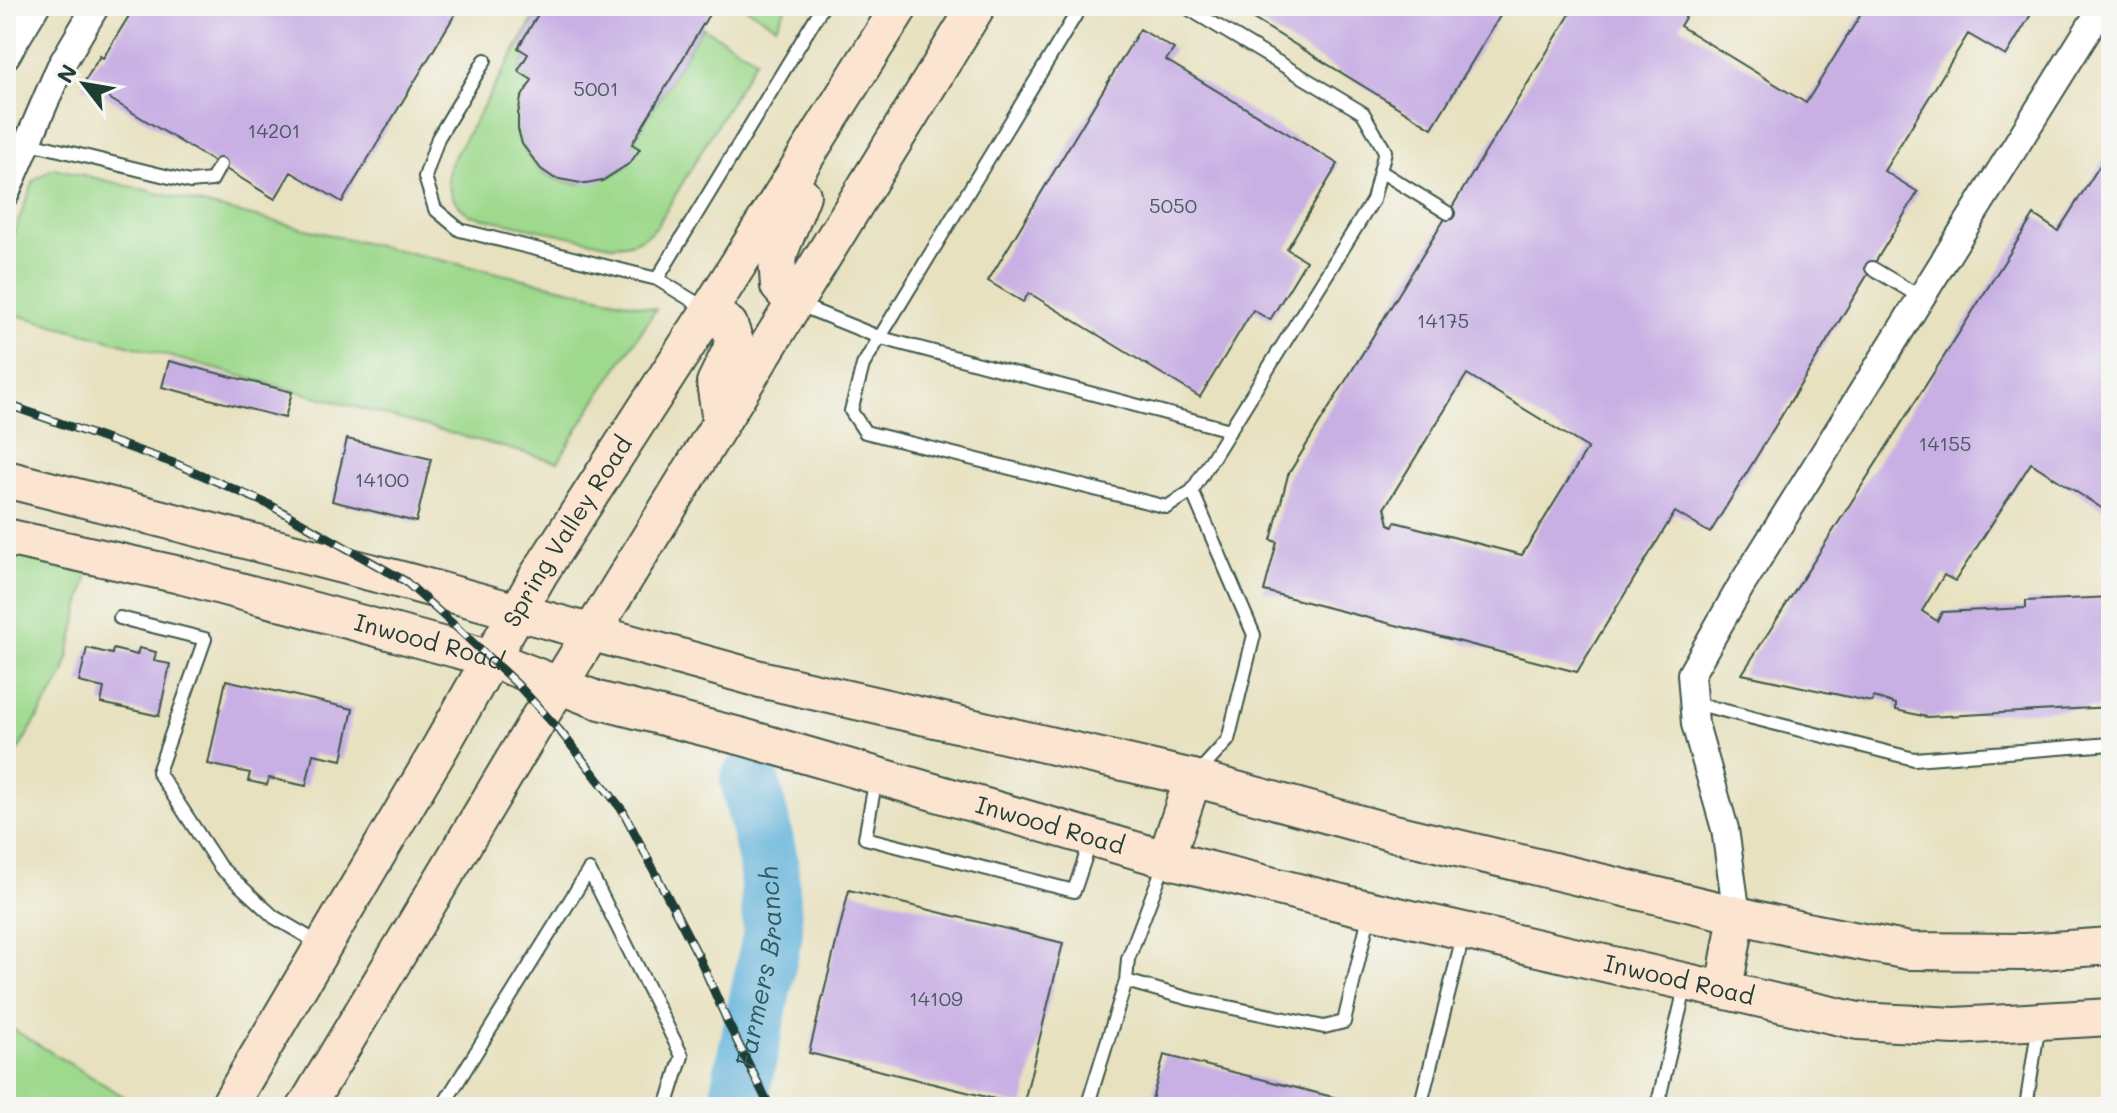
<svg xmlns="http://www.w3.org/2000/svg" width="2117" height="1113" font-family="Mali,sans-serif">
	<rect width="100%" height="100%" fill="#f6f6f2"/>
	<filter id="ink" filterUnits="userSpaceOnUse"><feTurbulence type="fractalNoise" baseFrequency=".0125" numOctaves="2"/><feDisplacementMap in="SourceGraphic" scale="16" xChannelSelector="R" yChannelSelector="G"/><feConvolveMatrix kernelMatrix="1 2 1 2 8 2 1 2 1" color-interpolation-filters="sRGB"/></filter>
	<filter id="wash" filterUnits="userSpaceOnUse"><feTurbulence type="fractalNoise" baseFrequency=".006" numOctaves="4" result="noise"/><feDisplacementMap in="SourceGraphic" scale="32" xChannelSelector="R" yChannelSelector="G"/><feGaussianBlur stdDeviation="1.8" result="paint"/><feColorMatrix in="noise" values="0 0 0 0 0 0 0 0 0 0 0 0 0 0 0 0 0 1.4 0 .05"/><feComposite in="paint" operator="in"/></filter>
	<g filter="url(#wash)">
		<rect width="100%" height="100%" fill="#e7e1bf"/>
		<path fill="#9ed98d" stroke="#5e8b60" stroke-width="2" d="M 541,6 L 543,6 L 528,54 L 518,71 L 532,80 C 488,154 565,217 630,163 L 632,144 L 702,27 L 756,59 L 657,226 C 643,240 631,245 611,245 L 470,215 C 451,202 444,186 450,164 Z
			M 743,6 L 787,6 L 776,26 Z
			M 54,168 L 339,237 L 656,309 C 623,360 588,409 558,462 L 6,312 L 6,254 L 34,180 Z
			M 6,554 L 88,573 L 64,674 L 6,770 Z
			M 6,1025 L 141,1107 L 6,1107 Z"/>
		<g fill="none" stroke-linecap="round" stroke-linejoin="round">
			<path stroke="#5eb1da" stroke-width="60" id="s1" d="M 741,1107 L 741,1086 L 773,932 L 768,860 L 750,781"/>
		</g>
		<g id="blocks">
			<path fill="#c8afe4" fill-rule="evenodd" d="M 135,6 L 460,6 L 342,202 L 291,172 L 275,199 L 102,94 L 100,97 L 82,86 L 100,56 L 103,58 Z
				M 543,6 L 714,6 L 632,144 L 640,149 L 630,163 L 602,181 L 586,184 L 554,178 L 541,169 L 522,144 L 518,129 L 518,114 L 521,98 L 532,80 L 518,71 L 528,54 L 518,48 Z
				M 1232,6 L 1506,6 L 1432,128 Z
				M 1575,6 L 1692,6 L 1680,26 L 1806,103 L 1866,6 L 2036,6 L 2006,56 L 1968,34 L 1884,171 L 1918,192 L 1710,533 L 1675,512 L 1577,672 L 1264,591 L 1277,542 L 1271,540 L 1288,475 ZM 1467,374 L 1588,448 L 1522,555 L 1395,522 L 1393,526 L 1389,524 L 1385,507 Z
				M 1140,29 L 1174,49 L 1166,60 L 1338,164 L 1287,249 L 1306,261 L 1270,320 L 1253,310 L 1200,397 L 1029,293 L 1023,302 L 988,281 Z
				M 2111,148 L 2111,514 L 2031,463 L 1955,581 L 1944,575 L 1922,611 L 1937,621 L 1942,612 L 2026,608 L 2026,601 L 2111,597 L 2111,707 L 1927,717 L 1896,710 L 1896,704 L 1874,697 L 1872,702 L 1742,674 L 2034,215 L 2058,231 Z
				M 169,361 L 292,392 L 285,418 L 162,387 Z
				M 347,439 L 431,459 L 416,522 L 332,501 Z
				M 87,648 L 112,654 L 113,649 L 137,655 L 139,648 L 156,652 L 154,661 L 170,664 L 159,716 L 101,703 L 104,688 L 79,682 Z
				M 226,680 L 353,709 L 342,760 L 313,754 L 306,786 L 269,778 L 267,785 L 248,781 L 250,773 L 208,764 Z
				M 849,890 L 1063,943 L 1023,1106 L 809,1053 Z
				M 1164,1055 L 1349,1101 L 1347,1107 L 1150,1107 Z"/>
		</g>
	</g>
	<g filter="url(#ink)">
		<use href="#blocks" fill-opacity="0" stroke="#3d5649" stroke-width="2"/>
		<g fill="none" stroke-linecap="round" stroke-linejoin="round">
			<defs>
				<path id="service" d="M 1081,6 L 863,365 L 851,411 L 865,432 L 1167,507 L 1192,491 L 1373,200 L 1385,151 L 1363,113 L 1184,6
					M 485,60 L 438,138 L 425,177 L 435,209 L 460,230 L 657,279 L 708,310
					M 6,137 L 190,182 L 212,180 L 220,165
					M 1380,171 L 1448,213
					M 1872,268 L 1922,298
					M 657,279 L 823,6
					M 797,304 L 881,338 L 1230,430
					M 1192,491 L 1254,635 L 1228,740 L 1198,773
					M 120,618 L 205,639 L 158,772 L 220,867 L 274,917 L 320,944
					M 1694,703 L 1914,759 L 2111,744
					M 876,778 L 865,838 L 1074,891 L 1091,840
					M 1165,862 L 1128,959 L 1126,981 L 1190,999 L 1324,1027 L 1344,1022 L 1370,912
					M 442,1107 L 589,870 L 682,1056 L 666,1107
					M 834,1107 L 836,1107
					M 1087,1107 L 1126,981
					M 1420,1107 L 1463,936
					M 1657,1107 L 1686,984
					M 2026,1107 L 2039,1023"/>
				<path id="minor" d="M 6,56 L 36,6
					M 6,193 L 60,67 L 96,6
					M 1737,915 L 1725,829 L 1695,724 L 1691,674 L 1741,586 L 2103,6"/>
				<g id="secondary">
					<path d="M 794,303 L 779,286 L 777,258 L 802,195"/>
					<path d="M 709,311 L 729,325 L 735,342 L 715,383 L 721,421"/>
					<path d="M 6,479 L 405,581 L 760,679 L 1193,778 L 1390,832 L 1801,930 L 1909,951 L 2025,952 L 2111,946"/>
					<path id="s2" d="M 6,537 L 180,575 L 489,658 L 597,700 L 743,737 L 1166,859 L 1350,905 L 1858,1021 L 1955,1026 L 2111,1017"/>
					<path d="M 1166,859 L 1193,778"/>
					<path d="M 1724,989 L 1737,915"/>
					<path id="s3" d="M 228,1107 L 437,753 L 539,574 L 709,311 L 900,6"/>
					<path d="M 306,1107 L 542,713 L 977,6"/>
				</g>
			</defs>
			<use href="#service" stroke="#3d5649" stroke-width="16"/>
			<use href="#minor" stroke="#3d5649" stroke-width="30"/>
			<use href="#secondary" stroke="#3d5649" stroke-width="40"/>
			<use href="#service" stroke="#fff" stroke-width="12"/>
			<use href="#minor" stroke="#fff" stroke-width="26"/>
			<use href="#secondary" stroke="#fce5d0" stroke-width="36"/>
			<defs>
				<path id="rail" d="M 6,404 L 179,465 L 270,505 L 405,581 L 455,626 L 517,684 L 560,731 L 623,811 L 699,957 L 729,1025 L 770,1107"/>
			</defs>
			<use href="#rail" stroke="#1f3d34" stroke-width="9"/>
			<use href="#rail" stroke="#f6f6f2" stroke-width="6" stroke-dasharray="18" stroke-linecap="butt"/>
		</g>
	</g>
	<g text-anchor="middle" stroke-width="8" stroke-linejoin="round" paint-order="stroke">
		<g font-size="20" fill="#495a60">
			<text x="596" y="96">5001</text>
			<text x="274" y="138">14201</text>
			<text x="1173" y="213">5050</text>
			<text x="1443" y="328">14175</text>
			<text x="1945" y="451">14155</text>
			<text x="382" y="487">14100</text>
			<text x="936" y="1006">14109</text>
		</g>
		<g font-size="24" fill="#1f3d34" stroke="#f6f6f2">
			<text dy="8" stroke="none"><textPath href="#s3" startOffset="668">Spring Valley Road</textPath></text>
			<text dy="8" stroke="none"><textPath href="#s2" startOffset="436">Inwood Road</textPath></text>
			<text dy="8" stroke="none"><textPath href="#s2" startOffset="1084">Inwood Road</textPath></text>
			<text dy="8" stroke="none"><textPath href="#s2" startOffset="1732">Inwood Road</textPath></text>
		</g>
		<g font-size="26" font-style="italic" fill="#2f5a5e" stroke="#f6f6f2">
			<text dy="9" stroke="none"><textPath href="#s1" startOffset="142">Farmers Branch</textPath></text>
		</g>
	</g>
	<rect width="2117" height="1113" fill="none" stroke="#f6f6f2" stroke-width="32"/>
	<g transform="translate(84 84) rotate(301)" stroke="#f6f6f2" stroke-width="6" paint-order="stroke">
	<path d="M0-6L14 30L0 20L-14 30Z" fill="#1f3d34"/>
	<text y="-12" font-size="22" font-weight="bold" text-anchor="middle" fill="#1f3d34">N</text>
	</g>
</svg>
